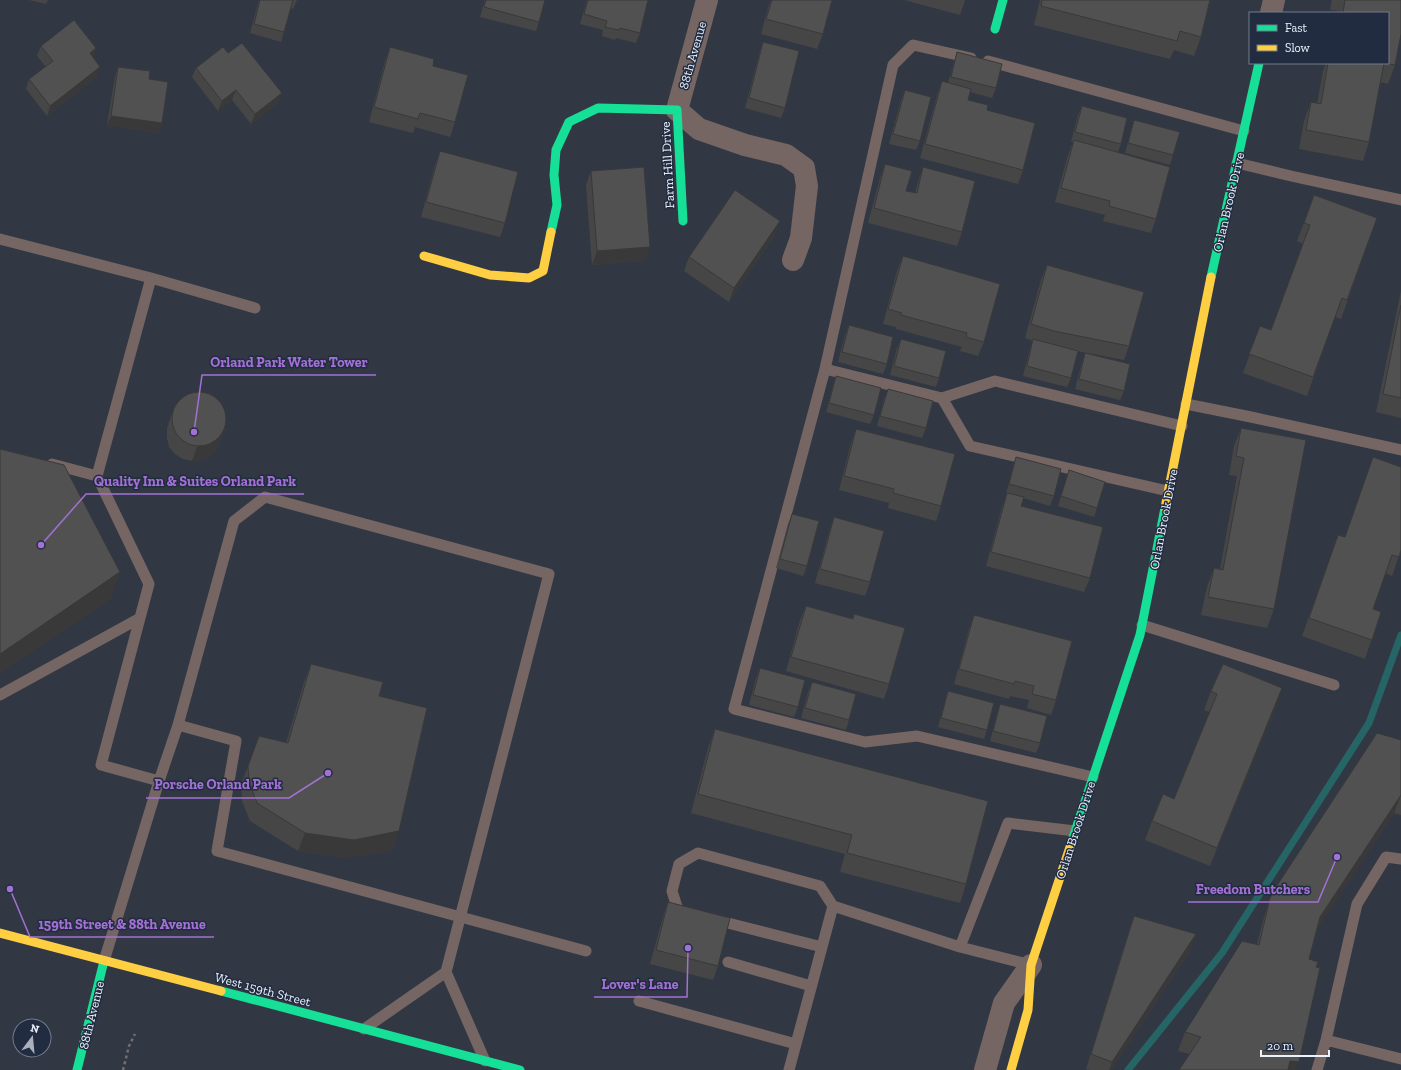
<svg xmlns="http://www.w3.org/2000/svg" width="1401" height="1070" font-family="'Zilla Slab',serif">
	<rect width="100%" height="100%" fill="#323843"/>
	<g fill="none" stroke-linecap="round" stroke-linejoin="round">
		<path stroke="#266566" stroke-width="7" d="M 1128,1070 L 1222,953 L 1369,723 L 1401,635"/>
		<path stroke="#736e70" stroke-width="2.5" stroke-dasharray="3 3" stroke-linecap="butt" d="M 123,1070 L 129,1046 L 135,1034"/>
		<path stroke="#766663" stroke-width="11" d="M 988,61 L 1244,131
			M 1237,163 L 1291,176 L 1401,200
			M 0,239 L 151,278 L 97,476
			M 151,278 L 255,308
			M 825,369 L 893,65 L 913,45 L 971,58
			M 942,398 L 970,446 L 1168,491
			M 1186,404 L 1251,417 L 1401,450
			M 52,464 L 97,476 L 149,584 L 101,765 L 159,781
			M 1142,625 L 1334,685
			M 0,695 L 140,618
			M 178,725 L 236,741 L 217,851 L 586,951
			M 1093,777 L 917,736 L 865,742 L 734,709 L 825,369 L 942,398 L 995,381 L 1182,426
			M 686,912 L 678,910 L 672,891 L 679,864 L 698,853 L 820,886 L 833,906
			M 716,920 L 822,947
			M 960,947 L 1008,823 L 1075,831
			M 104,961 L 159,781 L 178,725 L 234,521 L 265,497 L 549,574 L 446,972 L 485,1061
			M 728,962 L 811,986
			M 639,1001 L 796,1044
			M 364,1029 L 446,972
			M 1326,1040 L 1401,1059
			M 789,1070 L 833,906 L 960,947 L 1031,965
			M 1317,1070 L 1326,1040 L 1357,904 L 1386,857 L 1401,859"/>
		<path stroke="#766663" stroke-width="22" d="M 707,0 L 677,110 L 699,129 L 745,145 L 786,155 L 804,168 L 807,186 L 801,238 L 793,260
			M 1271,13 L 1274,0
			M 985,1070 L 1004,1003 L 1031,965"/>
		<path stroke="#16e098" stroke-width="9" d="M 995,29 L 1003,0
			M 551,232 L 557,205 L 554,175 L 556,150 L 569,122 L 598,108 L 677,110 L 683,221
			M 1211,277 L 1259,63
			M 1072,841 L 1140,635 L 1165,508
			M 221,991 L 520,1070
			M 77,1070 L 104,961"/>
		<path stroke="#ffcf43" stroke-width="9" d="M 424,256 L 490,275 L 529,278 L 543,271 L 551,232
			M 1165,508 L 1211,277
			M 0,933 L 221,991
			M 1011,1070 L 1028,1010 L 1031,965 L 1072,841"/>
	</g>
	<path fill="#464646" d="M 29,0 L 48,0 L 46,4 Z
		M 259,0 L 297,0 L 293,9 L 290,8 L 284,32 L 281,42 L 250,33 Z
		M 485,0 L 545,0 L 539,22 L 536,31 L 480,17 Z
		M 587,0 L 648,0 L 640,33 L 636,43 L 616,38 L 615,40 L 602,36 L 603,30 L 580,24 Z
		M 771,0 L 832,0 L 823,34 L 817,49 L 761,34 L 768,8 Z
		M 904,0 L 965,0 L 960,15 Z
		M 1040,0 L 1210,0 L 1201,37 L 1194,56 L 1174,50 L 1170,59 L 1034,25 Z
		M 1332,0 L 1401,0 L 1395,65 L 1388,84 L 1380,82 L 1369,142 L 1363,161 L 1299,149 L 1304,121 L 1311,102 L 1317,104 L 1323,71 L 1326,63 L 1388,63 L 1388,13 L 1339,13 L 1340,11 L 1330,10 Z
		M 763,42 L 785,108 L 781,118 L 745,108 L 760,51 Z
		M 41,46 L 96,48 L 93,57 L 97,77 L 47,116 L 26,89 L 29,79 L 46,67 L 37,56 Z
		M 390,47 L 433,66 L 455,122 L 450,137 L 415,127 L 413,133 L 369,122 L 385,61 Z
		M 957,52 L 996,88 L 992,98 L 970,92 L 968,100 L 987,110 L 1023,170 L 1018,184 L 920,158 L 937,95 L 942,81 L 948,83 L 954,62 Z
		M 228,53 L 278,103 L 251,124 L 232,100 L 218,111 L 192,77 L 196,68 Z
		M 118,67 L 162,123 L 159,133 L 107,125 L 115,76 Z
		M 905,90 L 920,141 L 916,150 L 889,144 L 901,100 Z
		M 1082,106 L 1121,144 L 1118,152 L 1156,219 L 1151,233 L 1103,221 L 1105,215 L 1055,202 L 1068,155 L 1073,142 L 1071,142 L 1078,115 Z
		M 1134,120 L 1173,155 L 1170,165 L 1125,153 L 1131,130 Z
		M 440,151 L 505,223 L 500,237 L 421,217 L 435,165 Z
		M 885,164 L 906,191 L 915,193 L 918,182 L 923,167 L 962,232 L 957,246 L 868,223 L 880,178 Z
		M 591,171 L 645,261 L 592,265 L 586,185 Z
		M 1314,195 L 1377,218 L 1341,319 L 1335,317 L 1307,396 L 1243,373 L 1260,326 L 1271,330 L 1303,244 L 1297,241 Z
		M 775,236 L 729,302 L 684,271 L 689,257 Z
		M 903,256 L 984,342 L 978,356 L 960,351 L 962,347 L 896,329 L 896,327 L 883,324 L 897,271 Z
		M 1047,265 L 1129,346 L 1124,360 L 1077,351 L 1071,378 L 1067,387 L 1023,376 L 1030,349 L 1033,341 L 1025,338 L 1041,280 Z
		M 1401,291 L 1401,418 L 1376,412 Z
		M 849,325 L 887,364 L 883,374 L 838,362 L 845,335 Z
		M 901,339 L 939,378 L 936,387 L 890,375 L 897,348 Z
		M 1085,353 L 1124,391 L 1120,400 L 1075,389 L 1082,362 Z
		M 836,376 L 874,415 L 870,424 L 826,412 L 833,386 Z
		M 888,389 L 926,428 L 922,438 L 877,426 L 884,399 Z
		M 175,405 L 225,429 L 219,443 L 215,451 L 209,456 L 201,460 L 192,461 L 183,459 L 175,454 L 169,447 L 167,438 L 167,428 Z
		M 1241,428 L 1274,609 L 1267,628 L 1201,615 L 1207,587 L 1214,568 L 1220,569 L 1237,476 L 1229,475 L 1234,446 Z
		M 856,429 L 941,506 L 936,521 L 888,508 L 889,503 L 839,490 L 851,443 Z
		M 1016,457 L 1054,496 L 1050,506 L 1023,498 L 1021,506 L 1090,578 L 1084,592 L 986,566 L 1002,507 L 1007,494 L 1006,494 L 1013,467 Z
		M 1069,470 L 1097,508 L 1094,517 L 1058,506 Z
		M 792,514 L 807,566 L 803,576 L 776,568 L 788,524 Z
		M 834,517 L 870,582 L 865,596 L 815,583 L 829,532 Z
		M 1338,535 L 1345,537 L 1401,550 L 1392,576 L 1385,573 L 1373,609 L 1381,612 L 1365,659 L 1302,636 Z
		M 806,606 L 852,619 L 854,614 L 889,684 L 884,699 L 786,671 L 800,620 Z
		M 974,615 L 1056,700 L 1051,715 L 1027,708 L 1029,700 L 1010,696 L 1009,699 L 954,684 L 969,629 Z
		M 311,664 L 379,696 L 393,850 L 347,858 L 298,851 L 250,821 L 242,801 L 241,784 L 248,766 L 286,743 L 304,682 Z
		M 760,668 L 798,707 L 794,717 L 749,705 L 756,678 Z
		M 812,682 L 849,720 L 846,730 L 801,718 L 808,692 Z
		M 948,691 L 987,730 L 984,739 L 938,727 L 945,701 Z
		M 1211,691 L 1276,707 L 1210,866 L 1145,840 L 1152,821 L 1174,799 L 1210,712 L 1204,710 Z
		M 1000,704 L 1040,743 L 1036,753 L 990,741 L 997,714 Z
		M 715,729 L 966,884 L 960,903 L 840,872 L 845,854 L 691,813 L 708,748 Z
		M 1401,740 L 1401,815 L 1394,813 L 1316,930 L 1309,959 L 1316,967 L 1190,1054 L 1178,1051 L 1185,1032 L 1257,944 L 1264,917 L 1270,898 Z
		M 668,902 L 718,966 L 713,980 L 650,964 L 663,917 Z
		M 1134,916 L 1191,949 L 1111,1070 L 1090,1070 L 1086,1069 L 1129,930 Z"/>
	<path fill="#393939" d="M 96,48 L 93,58 L 90,53 Z
		M 100,67 L 97,77 L 47,116 L 50,106 Z
		M 236,90 L 232,100 L 218,111 L 222,101 Z
		M 282,93 L 278,103 L 251,124 L 255,114 Z
		M 111,116 L 162,123 L 159,133 L 107,125 Z
		M 780,221 L 775,236 L 729,302 L 734,288 Z
		M 650,247 L 645,261 L 592,265 L 597,251 Z
		M 225,429 L 219,443 L 215,451 L 209,456 L 201,460 L 192,461 L 197,447 Z
		M 120,572 L 111,599 L 0,673 L 0,654 Z
		M 1282,688 L 1276,707 L 1210,866 L 1217,848 Z
		M 1401,795 L 1394,813 L 1313,935 L 1320,917 Z
		M 399,831 L 393,850 L 347,858 L 298,851 L 305,833 Z
		M 1196,934 L 1191,949 L 1111,1070 L 1109,1070 L 1112,1062 Z
		M 1290,1061 L 1299,1062 L 1296,1070 L 1287,1070 Z"/>
	<path fill="#515151" stroke="#393939" d="M 260,0 L 293,0 L 284,32 L 254,24 Z
		M 486,0 L 545,0 L 539,22 L 484,7 Z
		M 588,0 L 648,0 L 640,33 L 620,28 L 619,30 L 605,27 L 607,21 L 584,14 Z
		M 772,0 L 832,0 L 823,34 L 766,19 Z
		M 1042,0 L 1210,0 L 1201,37 L 1180,31 L 1177,41 L 1041,6 Z
		M 1345,0 L 1401,0 L 1401,34 L 1395,65 L 1384,63 L 1369,142 L 1306,130 L 1311,102 L 1321,104 L 1328,63 L 1388,63 L 1388,13 L 1343,13 Z
		M 74,20 L 96,48 L 90,53 L 100,67 L 50,106 L 29,79 L 53,61 L 41,46 Z
		M 763,42 L 799,51 L 785,108 L 749,98 Z
		M 242,43 L 282,93 L 255,114 L 236,90 L 222,101 L 196,68 L 223,47 L 228,53 Z
		M 390,47 L 434,59 L 433,66 L 468,75 L 455,122 L 420,113 L 418,119 L 374,107 Z
		M 957,52 L 1002,64 L 996,88 L 951,77 Z
		M 118,67 L 150,71 L 149,79 L 168,82 L 162,123 L 111,116 Z
		M 942,81 L 971,89 L 968,100 L 988,105 L 987,110 L 1035,123 L 1023,170 L 925,144 Z
		M 905,90 L 931,97 L 920,141 L 893,134 Z
		M 1082,106 L 1127,118 L 1121,144 L 1075,132 Z
		M 1134,120 L 1180,132 L 1173,155 L 1128,143 Z
		M 1074,140 L 1170,167 L 1156,219 L 1109,206 L 1110,201 L 1061,188 Z
		M 440,151 L 518,172 L 505,223 L 426,202 Z
		M 885,164 L 912,171 L 906,191 L 917,193 L 923,167 L 975,181 L 962,232 L 874,208 Z
		M 644,167 L 650,247 L 597,251 L 591,171 Z
		M 735,190 L 780,221 L 734,288 L 689,257 Z
		M 1314,195 L 1377,218 L 1347,300 L 1342,298 L 1313,377 L 1249,354 L 1260,326 L 1271,330 L 1310,225 L 1304,223 Z
		M 903,256 L 1000,284 L 984,342 L 966,337 L 967,333 L 901,315 L 902,313 L 888,309 Z
		M 1047,265 L 1144,292 L 1129,346 L 1054,331 L 1031,324 Z
		M 1401,305 L 1401,398 L 1383,394 Z
		M 849,325 L 893,337 L 887,364 L 842,352 Z
		M 901,339 L 946,351 L 939,378 L 894,366 Z
		M 1033,339 L 1078,351 L 1071,378 L 1027,366 Z
		M 1085,353 L 1130,364 L 1124,391 L 1079,379 Z
		M 836,376 L 881,388 L 874,415 L 829,403 Z
		M 888,389 L 933,401 L 926,428 L 880,416 Z
		M172 419a27 27 0 1 1 54 0a27 27 0 1 1-54 0Z
		M 1241,428 L 1306,440 L 1274,609 L 1208,597 L 1214,568 L 1223,570 L 1244,458 L 1236,456 Z
		M 856,429 L 955,454 L 941,506 L 893,493 L 894,489 L 844,476 Z
		M 0,449 L 64,465 L 120,572 L 0,654 Z
		M 1016,457 L 1061,469 L 1054,496 L 1009,484 Z
		M 1373,457 L 1401,467 L 1401,550 L 1399,557 L 1392,555 L 1373,609 L 1381,612 L 1372,640 L 1309,618 L 1338,535 L 1345,537 Z
		M 1069,470 L 1105,482 L 1097,508 L 1061,496 Z
		M 1007,493 L 1024,497 L 1021,506 L 1103,527 L 1090,578 L 991,552 Z
		M 792,514 L 819,521 L 807,566 L 780,559 Z
		M 834,517 L 884,531 L 870,582 L 820,569 Z
		M 806,606 L 853,619 L 854,614 L 905,628 L 889,684 L 791,657 Z
		M 974,615 L 1072,641 L 1056,700 L 1032,694 L 1034,686 L 1015,681 L 1014,684 L 959,669 Z
		M 311,664 L 383,682 L 379,696 L 427,708 L 399,831 L 354,840 L 305,833 L 257,803 L 249,782 L 248,766 L 259,736 L 288,743 Z
		M 1223,664 L 1282,688 L 1217,848 L 1152,821 L 1163,794 L 1174,799 L 1217,694 L 1211,691 Z
		M 760,668 L 805,680 L 798,707 L 753,695 Z
		M 812,682 L 856,694 L 849,720 L 805,708 Z
		M 948,691 L 994,703 L 987,730 L 941,718 Z
		M 1000,704 L 1047,716 L 1040,743 L 993,731 Z
		M 715,729 L 988,801 L 966,884 L 847,853 L 852,835 L 698,794 Z
		M 1377,733 L 1401,740 L 1401,795 L 1320,917 L 1309,959 L 1318,962 L 1316,967 L 1320,968 L 1299,1062 L 1290,1061 L 1288,1070 L 1179,1070 L 1201,1037 L 1185,1032 L 1242,941 L 1259,945 L 1270,898 L 1276,887 Z
		M 668,902 L 730,918 L 718,966 L 656,950 Z
		M 1134,916 L 1196,934 L 1112,1062 L 1091,1054 Z"/>
	<g text-anchor="middle" stroke-width="3" stroke-linejoin="round" paint-order="stroke">
		<g font-size="13" fill="#ecf2fd" stroke="#222c40">
			<text transform="translate(692 55) rotate(-74)" y="5">88th Avenue</text>
			<text transform="translate(667 165) rotate(-93)" y="5">Farm Hill Drive</text>
			<text transform="translate(1228 202) rotate(-77)" y="5">Orlan Brook Drive</text>
			<text transform="translate(1163 519) rotate(-79)" y="5">Orlan Brook Drive</text>
			<text transform="translate(1075 830) rotate(-72)" y="5">Orlan Brook Drive</text>
			<text transform="translate(263 989) rotate(15)" y="5">West 159th Street</text>
			<text transform="translate(91 1015) rotate(-76)" y="5">88th Avenue</text>
		</g>
	</g>
	<path fill="none" stroke="#a371d5" stroke-width="1.5" d="M194 432L202 375H376M41 545L86 494H304M328 773L289 798H146M1337 857L1318 902H1188M10 889L30 937H214M688 948L687 997H594"/>
	<g fill="#a371d5" stroke="#222c40" stroke-width="1.5">
		<circle cx="194" cy="432" r="4"/>
		<circle cx="41" cy="545" r="4"/>
		<circle cx="328" cy="773" r="4"/>
		<circle cx="1337" cy="857" r="4"/>
		<circle cx="10" cy="889" r="4"/>
		<circle cx="688" cy="948" r="4"/>
	</g>
	<g font-size="14" text-anchor="middle" font-weight="bold" fill="#a371d5" stroke="#222c40" stroke-width="3" stroke-linejoin="round" paint-order="stroke">
		<text x="289" y="367">Orland Park Water Tower</text>
		<text x="195" y="486">Quality Inn &amp; Suites Orland Park</text>
		<text x="218" y="789">Porsche Orland Park</text>
		<text x="1253" y="894">Freedom Butchers</text>
		<text x="122" y="929">159th Street &amp; 88th Avenue</text>
		<text x="640" y="989">Lover's Lane</text>
	</g>
	<rect x="1249" y="12" width="140" height="52" fill="#222c40" stroke="#737b8c"/>
	<rect x="1257" y="25" width="20" height="6" fill="#16e098" stroke="#737b8c"/>
	<text x="1285" y="32" font-size="12" fill="#ecf2fd">Fast</text>
	<rect x="1257" y="45" width="20" height="6" fill="#ffcf43" stroke="#737b8c"/>
	<text x="1285" y="52" font-size="12" fill="#ecf2fd">Slow</text>
	<g transform="translate(32 1038) rotate(16)"><circle r="19" fill="#222c40" stroke="#737b8c"/>
	<path d="M0-3L7 15L0 10L-7 15Z" fill="#abb1bc"/>
	<text y="-6" font-size="11" font-weight="bold" text-anchor="middle" fill="#ecf2fd">N</text>
	</g>
	<path d="M1261 1050v6h68v-6" fill="none" stroke="#ecf2fd" stroke-width="2"/>
	<text x="1267" y="1050" font-size="12" fill="#ecf2fd" stroke="#222c40" stroke-width="3" paint-order="stroke">20 m</text>
</svg>
